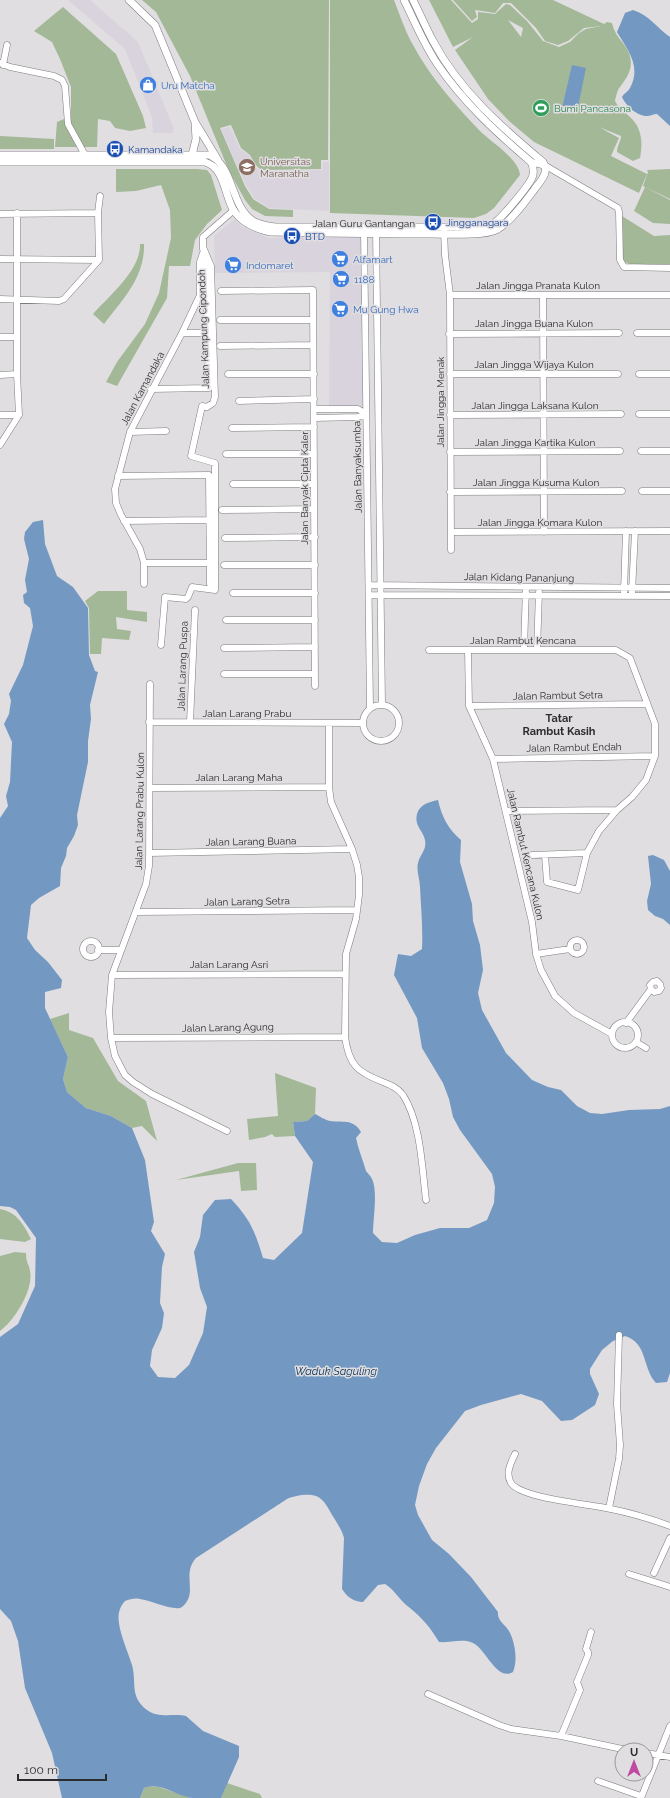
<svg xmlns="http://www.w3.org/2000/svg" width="670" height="1798" font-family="Raleway,sans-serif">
	<rect width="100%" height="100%" fill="#e0dee1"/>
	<path fill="#d9d3dd" d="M 68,0 L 90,0 L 138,42 L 174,129 L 172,133 L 153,133 L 152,117 L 125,49 Z
		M 230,127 L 240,149 L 249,155 L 253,165 L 260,171 L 322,170 L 323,162 L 329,162 L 329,211 L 269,208 L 254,198 L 246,185 L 221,129 Z
		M 235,219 L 241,226 L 268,238 L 361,237 L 364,406 L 329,406 L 330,272 L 215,273 L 214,236 Z"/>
	<path fill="#a3b897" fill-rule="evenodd" d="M 142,0 L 329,0 L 328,160 L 321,160 L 321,169 L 261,170 L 255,164 L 250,155 L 241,148 L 231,125 L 220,128 L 245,186 L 253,199 L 269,209 L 293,210 L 293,217 L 265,216 L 252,209 L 245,200 L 229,171 L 190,76 L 156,12 Z
		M 330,0 L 394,0 C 400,15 405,31 413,45 C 430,77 455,105 480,131 C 491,142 519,159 520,175 L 494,208 L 486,214 L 474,218 L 330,213 Z
		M 429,0 L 451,0 L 472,23 L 478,19 L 478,12 L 495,14 L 506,4 L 510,5 L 527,21 L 543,41 L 559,47 L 570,42 L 579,33 L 586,29 L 601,26 L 584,28 L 568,41 L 558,45 L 545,41 L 536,28 L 511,3 L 503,3 L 495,13 L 475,10 L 477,17 L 472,21 L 453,0 L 553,0 L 604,24 L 607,22 L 612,23 C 616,39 624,41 629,53 C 634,68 628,76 620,87 C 617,90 616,97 615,101 C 619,109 624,111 630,117 C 642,128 643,142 640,158 L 633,161 L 617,152 C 617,145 621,142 621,136 L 599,127 L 619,138 L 611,156 L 647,174 L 639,193 L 534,142 L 509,121 L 488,99 L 455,50 L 473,37 L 453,47 ZM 508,20 L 523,28 L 521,37 Z
		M 63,7 L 116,54 L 143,116 L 146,128 L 130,131 L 115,128 L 110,121 L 98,119 L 97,147 L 55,147 L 57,122 L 71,116 L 71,87 L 60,59 L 52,42 L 34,31 Z
		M 0,136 L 54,139 L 54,149 L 0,149 Z
		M 116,169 L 197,169 L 207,170 L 211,175 L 222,210 L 207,224 L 195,240 L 190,266 L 169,266 L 167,298 L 117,386 L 106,382 L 117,362 L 145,324 L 159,293 L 171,238 L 170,210 L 161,185 L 136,191 L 116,192 Z
		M 670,169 L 670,199 L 643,186 L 648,172 L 647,170 Z
		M 645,187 L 670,200 L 670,224 L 653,223 L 634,211 Z
		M 622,216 L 654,236 L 670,235 L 670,264 L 630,264 L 625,262 L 621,255 Z
		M 140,244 L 144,244 C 145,277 123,299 104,324 L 93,314 C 109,296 141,270 140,244 Z
		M 98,591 L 127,591 L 127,610 L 147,612 L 147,622 L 116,617 L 117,629 L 131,631 L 129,640 L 102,638 L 101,654 L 90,654 L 89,608 L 85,601 Z
		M 69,1013 L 69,1030 L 93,1038 L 118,1081 L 146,1101 L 157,1141 L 142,1126 L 132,1128 L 111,1116 L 86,1108 L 67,1092 L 63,1079 L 68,1057 L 50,1019 Z
		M 275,1073 L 316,1088 L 315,1114 L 307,1121 L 293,1122 L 295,1136 L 275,1137 L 272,1134 L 265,1137 L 249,1140 L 247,1119 L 278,1116 Z
		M 238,1163 L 256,1163 L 257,1190 L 241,1191 L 239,1171 L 176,1180 Z
		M 0,1209 C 17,1212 24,1225 31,1239 L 25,1242 L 0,1239 Z
		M 15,1252 L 26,1253 C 26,1264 29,1263 30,1271 C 34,1290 14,1321 0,1331 L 0,1256 Z
		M 227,1783 L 260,1794 L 262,1798 L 221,1798 Z
		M 149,1786 L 159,1787 L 192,1798 L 140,1798 L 144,1788 Z"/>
	<path fill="#7399c2" d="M 633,10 C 649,15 657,28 670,37 L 670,126 L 657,114 C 653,114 651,116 647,116 C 637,116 626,106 622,97 C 624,93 628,92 630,88 C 642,66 627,49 617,32 L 625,13 Z
		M 572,65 L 586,68 L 577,112 L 562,108 Z
		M 43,520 L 45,544 L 57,576 L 73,587 L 88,608 L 89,655 L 95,671 L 98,672 L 90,705 L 91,719 L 88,741 L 88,762 L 77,815 L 78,825 L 74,836 L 67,848 L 66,856 L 61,868 L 60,886 L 39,898 L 31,905 L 27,938 L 35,950 L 48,962 L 62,980 L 61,988 L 45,992 L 45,1008 L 68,1057 L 63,1079 L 67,1092 L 86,1108 L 111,1116 L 132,1128 L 145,1160 L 154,1222 L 151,1231 L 165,1254 L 162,1267 L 160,1303 L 164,1313 L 162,1328 L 152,1350 L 150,1366 L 158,1377 L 175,1378 L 189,1365 L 203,1333 L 207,1307 L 200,1288 L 194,1252 L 200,1237 L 203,1215 L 215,1200 L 231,1199 C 250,1219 255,1231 263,1258 L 274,1260 L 302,1233 L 313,1162 L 295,1136 L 293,1122 L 307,1121 L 315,1114 C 319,1116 325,1120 330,1121 C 342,1123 353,1118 361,1132 L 356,1138 C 358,1149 363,1160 366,1171 C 368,1174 371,1176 372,1179 C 378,1191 373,1219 373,1233 L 382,1242 L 397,1243 L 415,1235 L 440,1228 L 469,1228 L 487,1220 L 494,1203 L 495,1187 L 492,1174 L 460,1130 L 453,1117 L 449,1099 L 443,1083 L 422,1048 L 417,1018 L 394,975 L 398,954 L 411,956 L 422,949 C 423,928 421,908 420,887 C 420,880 416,870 418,863 C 420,854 427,850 425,840 C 423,830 414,826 417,814 C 420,804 429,802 438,800 C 442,817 448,829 461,840 L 460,862 L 472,904 L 473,921 L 480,945 L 483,970 L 478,993 L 482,1010 L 506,1053 L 532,1080 L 548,1087 L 561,1090 L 577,1106 L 590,1113 L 602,1114 L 629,1110 L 660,1109 L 670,1106 L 670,1373 L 667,1382 L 656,1383 C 642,1368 648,1343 625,1336 L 613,1341 L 602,1350 L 590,1369 L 590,1374 L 599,1394 L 595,1405 L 572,1420 L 561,1421 L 542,1401 L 521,1394 L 481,1405 L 465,1411 L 436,1448 L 427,1464 L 419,1486 L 415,1505 L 418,1515 L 432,1540 L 449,1554 L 471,1577 L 498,1612 C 497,1621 505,1624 509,1631 C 515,1642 518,1660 513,1672 C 497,1682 486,1649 473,1643 C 464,1638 449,1643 439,1642 C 430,1627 423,1619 410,1608 C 400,1601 395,1590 385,1584 L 378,1585 L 363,1602 C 354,1602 347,1597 342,1589 L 344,1538 C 342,1530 338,1525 334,1518 C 330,1512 327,1504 321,1499 C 314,1492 296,1495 287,1499 L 196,1558 C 181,1575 199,1593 182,1607 C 175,1612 150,1600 140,1599 C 135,1598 130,1599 125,1601 C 123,1603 121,1606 120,1609 C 114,1623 128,1651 132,1665 C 137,1683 129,1696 147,1710 C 159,1719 174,1713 186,1716 L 203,1731 L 239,1746 L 239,1757 L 221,1798 C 212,1798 202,1798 192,1798 C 177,1796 159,1781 144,1788 L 140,1798 L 62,1798 L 52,1753 L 25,1688 L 18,1641 L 11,1621 L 0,1609 L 0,1337 L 18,1324 L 35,1286 L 36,1238 L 16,1210 L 10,1207 L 0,1206 L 0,818 L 8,806 L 6,796 L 10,782 L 12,742 L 4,724 L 9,714 L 11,701 L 9,694 L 23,665 L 33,626 L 30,608 L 24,603 L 23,595 L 27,592 L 25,580 L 29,559 L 24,539 L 25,532 L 33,522 Z
		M 653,855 L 664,860 L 670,871 L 670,925 L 663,919 L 655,916 L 648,910 L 647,901 L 651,884 L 648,856 Z"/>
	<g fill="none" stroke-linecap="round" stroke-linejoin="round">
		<defs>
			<path id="minor" d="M 0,63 L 10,67 L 54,76 L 62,80 L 65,86 L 68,124 L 85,155
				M 3,65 L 7,45
				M 531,162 L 546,166 L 618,208 L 619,212 L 620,260 L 624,267 L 670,268
				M 0,214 L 98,213
				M 364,230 L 370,708
				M 376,230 L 382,705
				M 444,230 L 445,255 L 450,295 L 451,550
				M 203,249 L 203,237 L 234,210
				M 0,259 L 99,260
				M 205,285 L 206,276 L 205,258
				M 221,291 L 313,290 L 315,686
				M 450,295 L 670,295
				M 543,295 L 544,532
				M 0,299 L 59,301 L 64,299 L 99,260 L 98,213 L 100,196
				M 220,320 L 313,320
				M 182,333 L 208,333
				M 637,333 L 670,333
				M 449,334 L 619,333
				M 0,337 L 17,337
				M 220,346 L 313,345
				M 228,374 L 314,374
				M 450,374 L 618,374
				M 639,374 L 670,374
				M 0,375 L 17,374
				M 151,389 L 209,388 L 206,281
				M 239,401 L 314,399
				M 314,409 L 358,409 L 366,414
				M 639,414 L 670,414
				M 0,415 L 19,415
				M 450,415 L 621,414
				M 314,418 L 358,417 L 366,414
				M 232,428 L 314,427
				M 130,432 L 166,431
				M 0,445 L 19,415 L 17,374 L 17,213
				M 641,451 L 670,451
				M 450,452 L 620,451
				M 226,454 L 314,454
				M 118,476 L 209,475 L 210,584
				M 233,484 L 314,484
				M 642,491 L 670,491
				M 450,492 L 622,491
				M 222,510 L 314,509
				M 124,521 L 209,520
				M 451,532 L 670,531
				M 225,538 L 315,537
				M 144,563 L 209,563
				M 224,565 L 315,565
				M 144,584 L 144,563 L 140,549 L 121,515 L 116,503 L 115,489 L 130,432 L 182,333 L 200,295 L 200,262 L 203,253
				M 369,585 L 670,588
				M 624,592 L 626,531
				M 632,592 L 635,531
				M 233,593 L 315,593
				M 369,595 L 670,596
				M 226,620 L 315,620
				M 161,645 L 165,597 L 186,599 L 188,597 L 192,587 L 215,590 L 215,463 L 191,456 L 202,406 L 207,407 L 213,403 L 215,397 L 211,266 L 203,247
				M 224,648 L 315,647
				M 524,649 L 526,587
				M 429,650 L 616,650 L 630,658 L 655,724 L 655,756 L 646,780 L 632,797 L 617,810 L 599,831 L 587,853 L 532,855
				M 468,650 L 469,706 L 493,759 L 532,922 L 536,954 L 541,970 L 555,996 L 574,1013 L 612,1034
				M 537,650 L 539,592
				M 224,674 L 315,674
				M 150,684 L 149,866 L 146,884 L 112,975 L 109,1012 L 111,1038 L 115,1056 L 125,1075 L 133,1082 L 152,1094 L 227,1131
				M363 723a18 18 0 1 1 36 0a18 18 0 1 1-36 0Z
				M 469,706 L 647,704
				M 149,722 L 363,723
				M 190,722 L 195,610
				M 329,723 L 329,787 L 331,802 L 352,849 L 357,865 L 359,877 L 359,895 L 356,919 L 346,954 L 345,1037 C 349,1065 357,1072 383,1082 C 391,1085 398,1088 403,1095 C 421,1123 422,1168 426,1200
				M 493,759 L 655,756
				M 150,788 L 329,787
				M 506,811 L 617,810
				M 149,853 L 352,849
				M 545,855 L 547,882 L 578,890 L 587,853
				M 136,912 L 357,910
				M570 947a7 7 0 1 1 14 0a7 7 0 1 1-14 0Z
				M83 949a8 8 0 1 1 16 0a8 8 0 1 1-16 0Z
				M 98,950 L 120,950
				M 536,954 L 570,949
				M 112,975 L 345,974
				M612 1035a13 13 0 1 1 26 0a13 13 0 1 1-26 0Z
				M 626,1023 L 651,989 L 650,985 L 653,982 L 657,981 L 660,984 L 661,988 L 659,991 L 654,992 L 651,989
				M 111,1038 L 345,1037
				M 636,1042 L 646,1048
				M 515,1454 C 511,1463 505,1473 511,1483 C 522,1499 591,1504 611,1509 C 631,1513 651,1519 670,1526
				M 609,1508 L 619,1459 L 620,1445 L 617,1404 L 619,1335
				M 654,1573 L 670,1538
				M 629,1574 L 670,1587
				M 428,1694 L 499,1725 L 511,1729 L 561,1736 L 627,1750
				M 561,1736 L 580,1690 L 577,1682 L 588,1655 L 588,1652 L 586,1649 L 591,1632
				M 646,1753 L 670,1757
				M 598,1781 L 641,1796
				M 641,1798 L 670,1726"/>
			<path id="tertiary" d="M 129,0 L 155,25 L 195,122 L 218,160
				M 0,155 L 209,155 C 234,165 230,206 253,221 C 260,225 267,226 275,227 L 480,227 C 484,226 489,225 493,224 C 501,219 531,184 533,175 C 534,170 533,166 531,162 C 497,133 464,103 438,65 C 424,45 415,22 404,0
				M 191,159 L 196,139 L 195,122
				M 0,162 L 205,162 C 225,168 224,195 234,211 C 243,224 256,229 270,232 C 324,233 378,234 432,234 C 448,234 483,236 496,230 C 509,224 525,202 534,190 C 540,181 550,173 543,162 C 501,127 459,90 433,41 C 426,28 420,14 413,0"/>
		</defs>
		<use href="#minor" stroke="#7d7b7e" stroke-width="7"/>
		<use href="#tertiary" stroke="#7d7b7e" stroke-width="8"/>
		<use href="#minor" stroke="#fff" stroke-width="6"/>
		<use href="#tertiary" stroke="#fff" stroke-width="7"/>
	</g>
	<defs>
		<symbol id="shop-disc" viewBox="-11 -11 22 22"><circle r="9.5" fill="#3f7fe0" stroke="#e0dee1"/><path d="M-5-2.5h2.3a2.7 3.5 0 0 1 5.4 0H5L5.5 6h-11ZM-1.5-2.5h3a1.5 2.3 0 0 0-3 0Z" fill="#fff"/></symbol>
		<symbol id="stadium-disc" viewBox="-11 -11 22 22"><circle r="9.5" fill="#2e9e5b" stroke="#e0dee1"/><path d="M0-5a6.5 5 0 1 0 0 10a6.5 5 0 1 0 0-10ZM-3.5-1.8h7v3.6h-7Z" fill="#fff"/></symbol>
		<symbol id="bus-disc" viewBox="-11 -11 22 22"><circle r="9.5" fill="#1a4fb4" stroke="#e0dee1"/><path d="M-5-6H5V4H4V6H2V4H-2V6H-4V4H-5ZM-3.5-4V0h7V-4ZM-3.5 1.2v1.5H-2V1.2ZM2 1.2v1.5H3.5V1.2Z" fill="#fff"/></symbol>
		<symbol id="university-disc" viewBox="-11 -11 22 22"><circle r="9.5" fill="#8d6e63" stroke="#e0dee1"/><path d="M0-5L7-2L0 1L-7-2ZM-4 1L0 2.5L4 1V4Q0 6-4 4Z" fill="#fff"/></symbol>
		<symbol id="supermarket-disc" viewBox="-11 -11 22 22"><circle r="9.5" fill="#3f7fe0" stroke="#e0dee1"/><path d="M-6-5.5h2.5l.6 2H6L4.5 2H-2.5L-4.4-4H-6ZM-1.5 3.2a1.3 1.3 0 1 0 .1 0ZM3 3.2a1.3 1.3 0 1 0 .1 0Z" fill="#fff"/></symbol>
	</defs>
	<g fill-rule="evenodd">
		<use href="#shop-disc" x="138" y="75" width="20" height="20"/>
		<use href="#stadium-disc" x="531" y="98" width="20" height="20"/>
		<use href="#bus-disc" x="105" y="139" width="20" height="20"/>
		<use href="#university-disc" x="237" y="157" width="20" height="20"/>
		<use href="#bus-disc" x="423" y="212" width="20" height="20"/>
		<use href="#bus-disc" x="282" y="226" width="20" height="20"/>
		<use href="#supermarket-disc" x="330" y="249" width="20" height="20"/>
		<use href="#supermarket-disc" x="223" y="255" width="20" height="20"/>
		<use href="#supermarket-disc" x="331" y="269" width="20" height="20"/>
		<use href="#supermarket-disc" x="330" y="299" width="20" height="20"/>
	</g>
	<g text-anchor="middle" stroke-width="3" stroke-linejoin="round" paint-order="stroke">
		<g font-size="10" fill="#366cbe" stroke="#e0dee1" text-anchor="start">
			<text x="161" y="89">Uru Matcha</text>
			<text x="353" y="263">Alfamart</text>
			<text x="246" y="269">Indomaret</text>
			<text x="354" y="283">1188</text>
			<text x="353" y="313">Mu Gung Hwa</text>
		</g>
		<g font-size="10" fill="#27864d" stroke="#e0dee1" text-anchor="start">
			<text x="554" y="112">Bumi Pancasona</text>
		</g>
		<g font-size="10" fill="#164399" stroke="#e0dee1" text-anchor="start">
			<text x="128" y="153">Kamandaka</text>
			<text x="446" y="226">Jingganagara</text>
			<text x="305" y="240">BTD</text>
		</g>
		<g font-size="10" fill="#785e54" stroke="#e0dee1" text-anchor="start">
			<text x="260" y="165">Universitas<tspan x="260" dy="12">Maranatha</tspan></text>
		</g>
		<g font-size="10" fill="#2c2b2d" stroke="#e0dee1">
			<text x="364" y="227">Jalan Guru Gantangan</text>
			<text x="538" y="289">Jalan Jingga Pranata Kulon</text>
			<text x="534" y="327">Jalan Jingga Buana Kulon</text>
			<text transform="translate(203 329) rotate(-92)" y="4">Jalan Kampung Cipondoh</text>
			<text x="534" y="368">Jalan Jingga Wijaya Kulon</text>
			<text transform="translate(142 388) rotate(-62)" y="4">Jalan Kamandaka</text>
			<text transform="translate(440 402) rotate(-90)" y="4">Jalan Jingga Menak</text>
			<text x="535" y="409">Jalan Jingga Laksana Kulon</text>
			<text x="535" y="446">Jalan Jingga Kartika Kulon</text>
			<text transform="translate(357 467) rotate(-91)" y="4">Jalan Banyaksumba</text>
			<text x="536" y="486">Jalan Jingga Kusuma Kulon</text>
			<text transform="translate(304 488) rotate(-90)" y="4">Jalan Banyak Cipta Kaler</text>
			<text x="540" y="526">Jalan Jingga Komara Kulon</text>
			<text transform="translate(519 577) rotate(1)" y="4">Jalan Kidang Pananjung</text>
			<text x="523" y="644">Jalan Rambut Kencana</text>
			<text transform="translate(182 666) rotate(-88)" y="4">Jalan Larang Puspa</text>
			<text transform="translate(558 695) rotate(-1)" y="4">Jalan Rambut Setra</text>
			<text x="247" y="717">Jalan Larang Prabu</text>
			<text transform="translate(574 747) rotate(-1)" y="4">Jalan Rambut Endah</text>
			<text x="239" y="781">Jalan Larang Maha</text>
			<text transform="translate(139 811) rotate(-89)" y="4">Jalan Larang Prabu Kulon</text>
			<text transform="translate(251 841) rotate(-1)" y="4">Jalan Larang Buana</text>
			<text transform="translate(526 854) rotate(77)" y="4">Jalan Rambut Kencana Kulon</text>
			<text transform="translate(247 901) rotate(-1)" y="4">Jalan Larang Setra</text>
			<text x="229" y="968">Jalan Larang Asri</text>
			<text transform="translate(228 1027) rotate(-1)" y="4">Jalan Larang Agung</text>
		</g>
		<g font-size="11" font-weight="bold" fill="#2c2b2d" stroke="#e0dee1">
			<text x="559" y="722">Tatar<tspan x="559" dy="13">Rambut Kasih</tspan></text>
		</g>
		<g font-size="11" font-style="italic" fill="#042e55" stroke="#e0dee1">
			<text x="336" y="1375">Waduk Saguling</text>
		</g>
	</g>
	<g transform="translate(634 1762)"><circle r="19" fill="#e0dee1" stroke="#989699"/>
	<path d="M0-3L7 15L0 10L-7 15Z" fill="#bf4aa1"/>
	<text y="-6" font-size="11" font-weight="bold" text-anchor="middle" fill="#2c2b2d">U</text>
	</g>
	<path d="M18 1774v6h88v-6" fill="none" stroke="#2c2b2d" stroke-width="2"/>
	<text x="24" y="1774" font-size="12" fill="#2c2b2d" stroke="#e0dee1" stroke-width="3" paint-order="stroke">100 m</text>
</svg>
